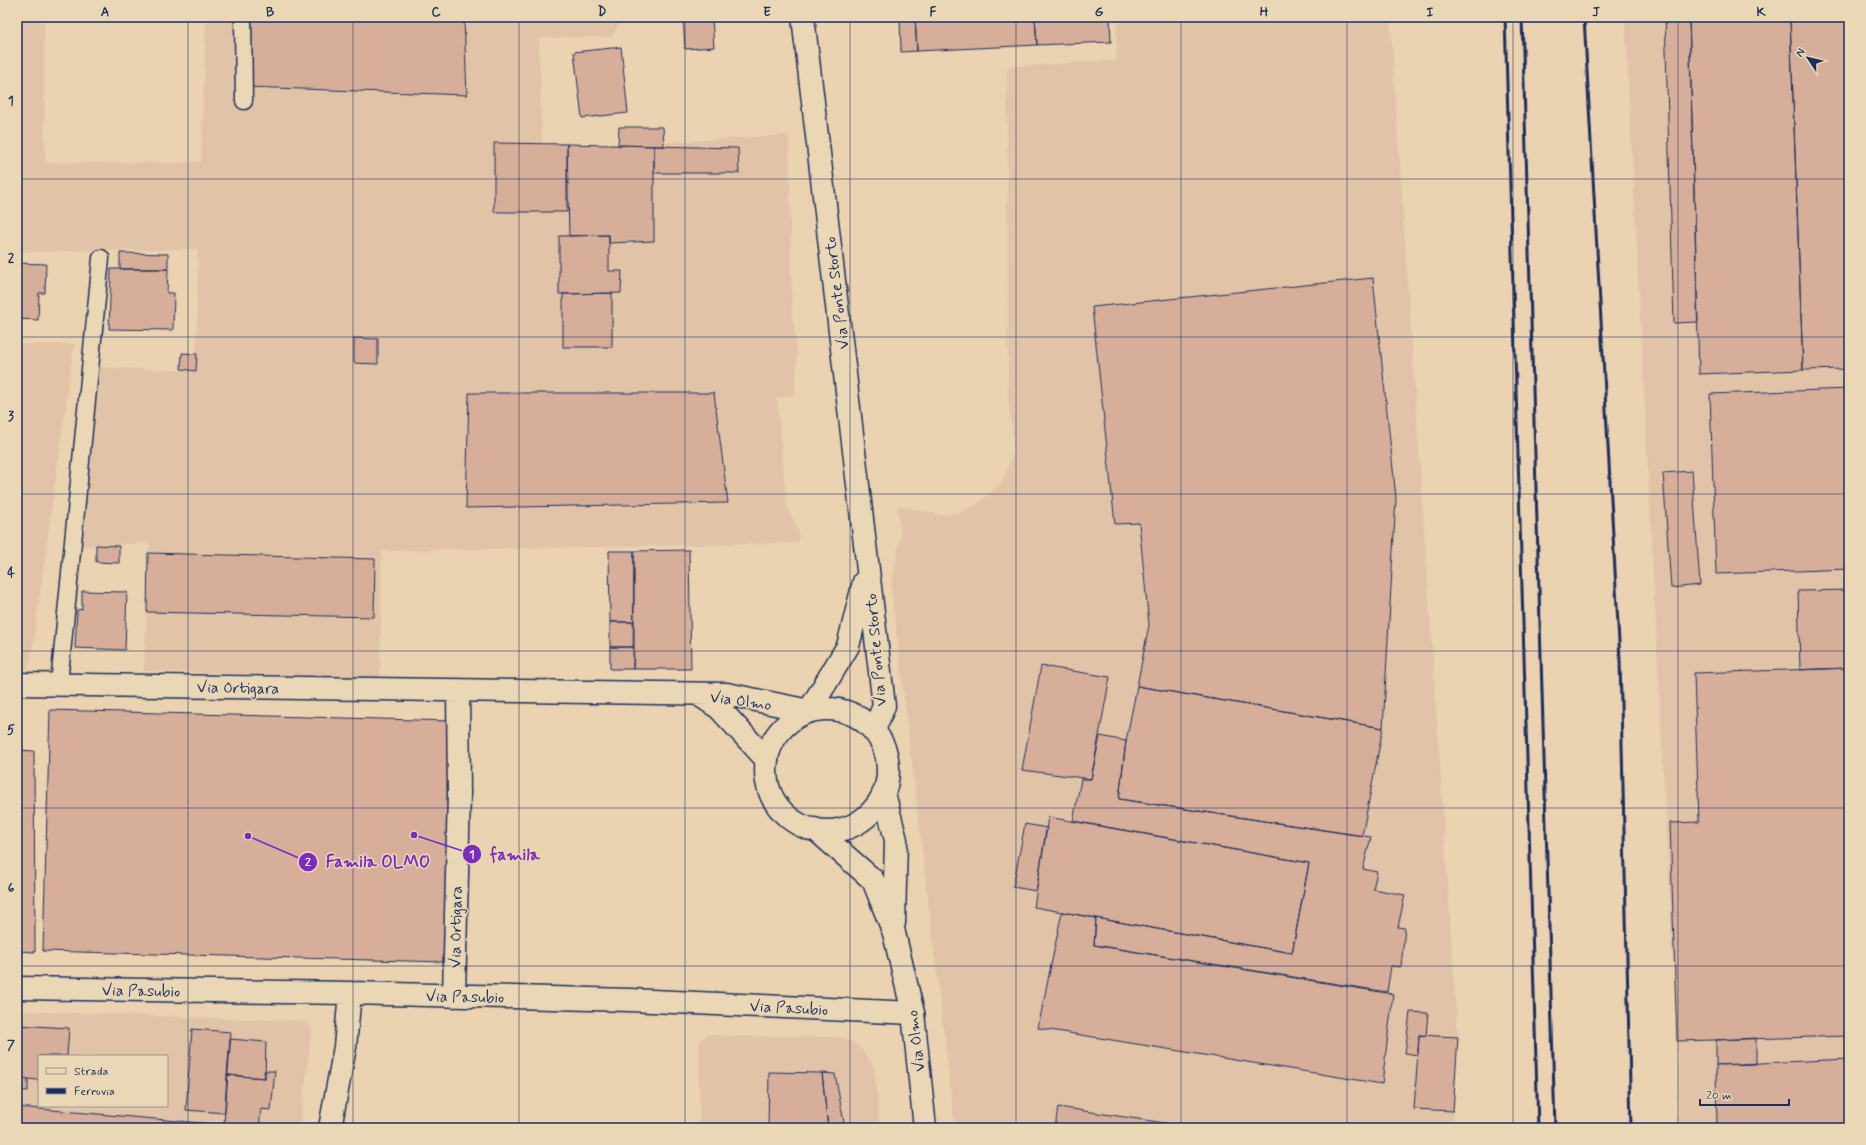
<svg xmlns="http://www.w3.org/2000/svg" width="1866" height="1145" font-family="Mynerve,sans-serif">
	<rect width="100%" height="100%" fill="#ebd2b1"/>
	<filter id="ink" filterUnits="userSpaceOnUse"><feTurbulence type="fractalNoise" baseFrequency=".025" numOctaves="2"/><feDisplacementMap in="SourceGraphic" scale="8" xChannelSelector="R" yChannelSelector="G"/><feConvolveMatrix kernelMatrix="1 2 1 2 8 2 1 2 1" color-interpolation-filters="sRGB"/></filter>
	<g filter="url(#ink)">
		<path fill="#e1c4a8" fill-rule="evenodd" d="M 17,17 L 44,17 L 45,163 L 201,162 L 206,17 L 623,17 L 612,37 L 539,38 L 542,144 L 618,145 L 789,135 L 792,315 L 797,351 L 797,368 L 794,395 L 777,398 L 787,507 L 799,532 L 798,543 L 382,551 L 380,678 L 144,671 L 149,543 L 72,547 L 96,367 L 196,371 L 198,249 L 17,252 Z
			M 1117,17 L 1390,17 L 1458,1037 L 1453,1128 L 955,1128 L 891,587 L 901,532 L 897,505 L 941,515 L 958,513 L 979,503 L 1001,483 L 1013,455 L 1013,436 L 1008,400 L 1007,67 L 1116,60 Z
			M 1625,17 L 1849,17 L 1849,1128 L 1678,1128 L 1677,1041 Z
			M 17,344 L 74,344 L 31,660 L 25,670 L 17,669 Z
			M 17,1011 L 303,1021 L 312,1027 L 300,1128 L 17,1128 ZM 39,1056 L 167,1056 L 167,1106 L 39,1106 Z
			M 707,1034 L 730,1036 L 831,1037 L 843,1038 L 853,1042 L 861,1049 L 872,1064 L 875,1073 L 880,1128 L 699,1128 L 699,1042 Z"/>
		<path fill="#d7ae9a" stroke="#1b2f5e" d="M 17,17 L 18,17 L 18,134 L 17,134 Z
			M 248,17 L 464,17 L 467,95 L 247,87 Z
			M 683,17 L 712,17 L 714,47 L 685,49 Z
			M 900,17 L 915,17 L 917,51 L 901,52 Z
			M 915,17 L 1035,17 L 1037,45 L 917,51 Z
			M 1035,17 L 1110,17 L 1111,42 L 1037,45 Z
			M 1665,17 L 1689,17 L 1698,322 L 1674,323 Z
			M 1689,17 L 1790,17 L 1803,370 L 1699,374 Z
			M 1790,17 L 1849,17 L 1849,369 L 1803,370 Z
			M 621,47 L 628,113 L 582,118 L 574,52 Z
			M 619,127 L 663,127 L 664,146 L 618,145 Z
			M 494,143 L 567,144 L 567,212 L 494,212 Z
			M 567,144 L 654,146 L 654,241 L 609,243 L 609,235 L 569,236 Z
			M 654,146 L 738,148 L 739,173 L 654,173 Z
			M 609,235 L 609,271 L 622,271 L 621,293 L 559,294 L 559,236 Z
			M 120,253 L 168,254 L 168,269 L 120,269 Z
			M 17,263 L 46,264 L 45,293 L 39,293 L 38,320 L 17,319 Z
			M 111,269 L 168,269 L 167,293 L 174,293 L 173,330 L 109,329 Z
			M 1373,278 L 1396,498 L 1383,728 L 1137,686 L 1149,625 L 1139,523 L 1115,524 L 1092,307 Z
			M 612,293 L 612,347 L 563,347 L 563,294 Z
			M 354,338 L 378,339 L 378,364 L 354,363 Z
			M 182,353 L 197,354 L 196,371 L 181,369 Z
			M 1849,389 L 1849,569 L 1716,574 L 1710,394 Z
			M 469,393 L 714,393 L 728,503 L 466,508 Z
			M 1692,471 L 1700,585 L 1671,588 L 1663,473 Z
			M 96,545 L 119,546 L 119,563 L 96,562 Z
			M 689,550 L 691,669 L 633,669 L 634,551 Z
			M 609,551 L 634,551 L 634,622 L 610,622 Z
			M 148,553 L 375,559 L 374,617 L 147,612 Z
			M 1849,590 L 1849,668 L 1800,670 L 1798,591 Z
			M 82,591 L 127,592 L 125,650 L 75,648 L 77,610 L 82,609 Z
			M 610,622 L 634,622 L 634,647 L 610,647 Z
			M 610,647 L 634,647 L 633,669 L 610,669 Z
			M 1041,666 L 1110,677 L 1091,779 L 1022,770 Z
			M 1849,668 L 1849,1036 L 1677,1041 L 1670,823 L 1699,822 L 1694,673 Z
			M 1137,686 L 1383,728 L 1362,836 L 1119,799 L 1126,741 Z
			M 50,710 L 452,721 L 445,962 L 43,951 Z
			M 1100,736 L 1126,741 L 1119,799 L 1371,837 L 1363,869 L 1377,872 L 1373,889 L 1405,895 L 1398,927 L 1405,928 L 1401,967 L 1391,966 L 1387,992 L 1094,945 L 1096,918 L 1292,953 L 1309,863 L 1073,821 L 1081,779 L 1091,779 Z
			M 17,750 L 19,750 L 17,817 Z
			M 19,750 L 34,751 L 35,952 L 17,951 Z
			M 1048,817 L 1309,863 L 1292,953 L 1034,907 Z
			M 1025,824 L 1047,828 L 1036,891 L 1013,887 Z
			M 1062,912 L 1096,918 L 1094,945 L 1393,994 L 1382,1084 L 1038,1028 Z
			M 1410,1012 L 1428,1013 L 1426,1036 L 1419,1035 L 1418,1055 L 1405,1053 Z
			M 17,1025 L 69,1028 L 67,1056 L 39,1056 L 39,1080 L 17,1078 Z
			M 192,1029 L 231,1032 L 225,1113 L 186,1110 Z
			M 1419,1035 L 1458,1037 L 1453,1111 L 1414,1109 Z
			M 1756,1038 L 1756,1064 L 1716,1065 L 1716,1040 Z
			M 230,1039 L 266,1042 L 265,1078 L 227,1075 Z
			M 1849,1059 L 1849,1128 L 1717,1128 L 1716,1065 Z
			M 264,1071 L 275,1071 L 271,1110 L 261,1109 L 259,1128 L 224,1125 L 227,1075 L 265,1078 Z
			M 769,1072 L 822,1073 L 828,1128 L 768,1128 Z
			M 822,1073 L 835,1074 L 845,1128 L 828,1128 Z
			M 17,1078 L 28,1079 L 28,1091 L 17,1090 Z
			M 17,1107 L 224,1125 L 250,1128 L 17,1128 Z
			M 1058,1107 L 1198,1128 L 1055,1128 Z"/>
		<g fill="none" stroke-linecap="round" stroke-linejoin="round">
			<defs>
				<path id="service" d="M 243,17 L 244,101
					M 59,684 L 101,258"/>
				<path id="minor" d="M 17,684 L 727,694 L 809,711
					M 698,694 L 719,708 L 767,760
					M 17,988 L 350,993 L 630,1000 L 913,1013
					M 454,996 L 459,793 L 458,690
					M 330,1128 L 345,1047 L 350,993"/>
				<path id="secondary" d="M 803,17 L 884,706 L 874,730
					M766 770a61 61 0 1 1 122 0a61 61 0 1 1-122 0Z
					M 809,711 L 848,646 L 864,582
					M 884,793 L 896,840 L 894,923
					M 815,829 L 873,880 L 894,933 L 913,1013 L 925,1128"/>
			</defs>
			<use href="#service" stroke="#1b2f5e" stroke-width="19"/>
			<use href="#minor" stroke="#1b2f5e" stroke-width="25"/>
			<use href="#secondary" stroke="#1b2f5e" stroke-width="25"/>
			<use href="#service" stroke="#ead7b5" stroke-width="16"/>
			<use href="#minor" stroke="#ead7b5" stroke-width="22"/>
			<use href="#secondary" stroke="#ead7b5" stroke-width="22"/>
			<path stroke="#1b2f5e" stroke-width="3" d="M 1505,17 L 1538,1128
				M 1522,17 L 1555,1128
				M 1584,17 L 1620,660 L 1631,1128"/>
		</g>
	</g>
	<path fill="none" stroke="#1b2f5e" stroke-width="1" stroke-opacity="0.55" d="M 188,17 L 188,1128M 353,17 L 353,1128M 519,17 L 519,1128M 685,17 L 685,1128M 850,17 L 850,1128M 1016,17 L 1016,1128M 1181,17 L 1181,1128M 1347,17 L 1347,1128M 1513,17 L 1513,1128M 1678,17 L 1678,1128M 17,179 L 1849,179M 17,337 L 1849,337M 17,494 L 1849,494M 17,651 L 1849,651M 17,808 L 1849,808M 17,966 L 1849,966"/>
	<g text-anchor="middle" stroke-width="3" stroke-linejoin="round" paint-order="stroke">
		<g font-size="16" fill="#1b2f5e" stroke="#ead7b5">
			<text transform="translate(836 293) rotate(-97)" y="6">Via Ponte Storto</text>
			<text transform="translate(875 650) rotate(-95)" y="6">Via Ponte Storto</text>
			<text transform="translate(238 687) rotate(1)" y="6">Via Ortigara</text>
			<text transform="translate(741 700) rotate(8)" y="6">Via Olmo</text>
			<text transform="translate(455 927) rotate(-89)" y="6">Via Ortigara</text>
			<text transform="translate(141 990) rotate(1)" y="6">Via Pasubio</text>
			<text transform="translate(465 996) rotate(1)" y="6">Via Pasubio</text>
			<text transform="translate(789 1007) rotate(3)" y="6">Via Pasubio</text>
			<text transform="translate(915 1041) rotate(-97)" y="6">Via Olmo</text>
		</g>
	</g>
	<path fill="none" stroke="#7b2cbf" stroke-width="1.5" d="M414 835L472 854M248 836L308 862"/>
	<g fill="#7b2cbf" stroke="#ead7b5" stroke-width="1.5">
		<circle cx="414" cy="835" r="4"/>
		<circle cx="248" cy="836" r="4"/>
		<circle cx="472" cy="854" r="10"/>
		<circle cx="308" cy="862" r="10"/>
	</g>
	<g font-size="12" text-anchor="middle" font-weight="bold" fill="#fff">
		<text x="472" y="858">1</text>
		<text x="308" y="866">2</text>
	</g>
	<g font-size="17" text-anchor="middle" font-weight="bold" fill="#7b2cbf" stroke="#ead7b5" stroke-width="3" stroke-linejoin="round" paint-order="stroke">
		<text x="515" y="860">famila</text>
		<text x="378" y="867">Famila OLMO</text>
	</g>
	<rect width="1866" height="1145" fill="none" stroke="#ead7b5" stroke-width="44"/>
	<rect x="38" y="1055" width="130" height="52" fill="#ead7b5" stroke="#979492"/>
	<rect x="46" y="1068" width="20" height="6" fill="#ead7b5" stroke="#979492"/>
	<text x="74" y="1075" font-size="12" fill="#1b2f5e">Strada</text>
	<rect x="46" y="1088" width="20" height="6" fill="#1b2f5e" stroke="#979492"/>
	<text x="74" y="1095" font-size="12" fill="#1b2f5e">Ferrovia</text>
	<g transform="translate(1808 58) rotate(305)" stroke="#ead7b5" stroke-width="3" paint-order="stroke">
	<path d="M0-3L7 15L0 10L-7 15Z" fill="#1b2f5e"/>
	<text y="-6" font-size="11" font-weight="bold" text-anchor="middle" fill="#1b2f5e">N</text>
	</g>
	<path d="M1700 1099v6h89v-6" fill="none" stroke="#1b2f5e" stroke-width="2"/>
	<text x="1706" y="1099" font-size="12" fill="#1b2f5e" stroke="#ead7b5" stroke-width="3" paint-order="stroke">20 m</text>
	<rect x="22" y="22" width="1822" height="1101" fill="none" stroke="#1b2f5e" stroke-width="1.5"/>
	<g font-size="13" text-anchor="middle" font-weight="bold" fill="#1b2f5e">
		<text x="105" y="16">A</text>
		<text x="270" y="16">B</text>
		<text x="436" y="16">C</text>
		<text x="602" y="16">D</text>
		<text x="767" y="16">E</text>
		<text x="933" y="16">F</text>
		<text x="1099" y="16">G</text>
		<text x="1264" y="16">H</text>
		<text x="1430" y="16">I</text>
		<text x="1596" y="16">J</text>
		<text x="1761" y="16">K</text>
		<text x="11" y="105">1</text>
		<text x="11" y="262">2</text>
		<text x="11" y="420">3</text>
		<text x="11" y="577">4</text>
		<text x="11" y="734">5</text>
		<text x="11" y="892">6</text>
		<text x="11" y="1049">7</text>
	</g>
</svg>
